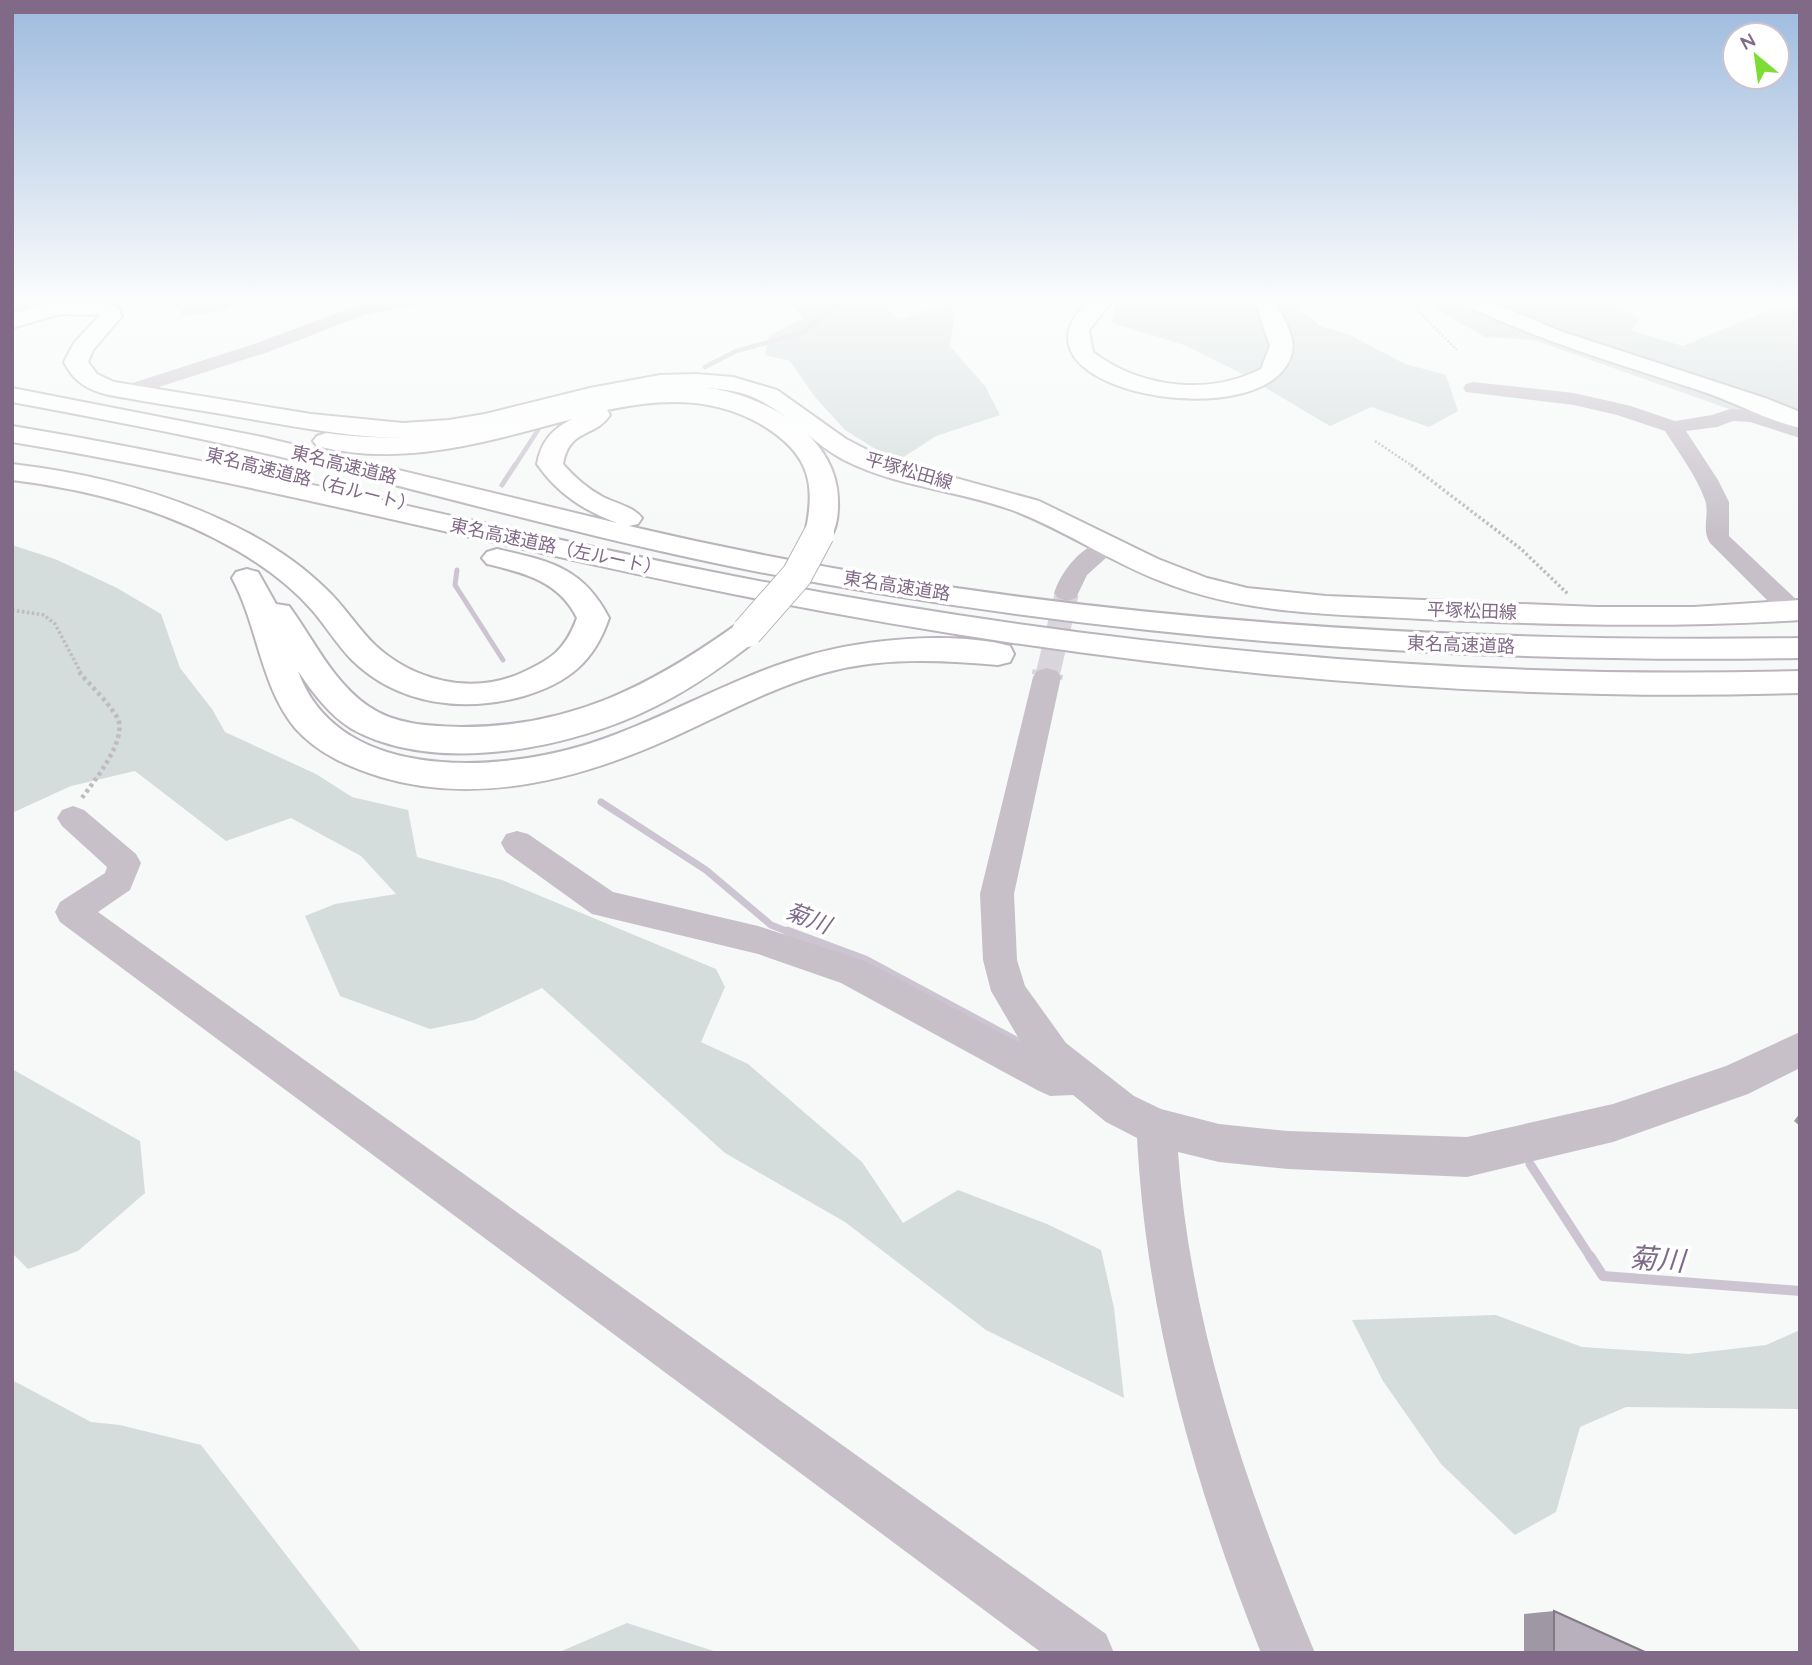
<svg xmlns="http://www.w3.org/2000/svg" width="1812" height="1665" font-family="Quicksand,'Noto Sans JP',sans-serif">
	<rect width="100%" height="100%" fill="#f7f9f8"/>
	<path fill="#d4dcdc" d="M 170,301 L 240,301 L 223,311 L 184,316 Z
		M 783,301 L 885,301 L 890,312 L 899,320 L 952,301 L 954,319 L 950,346 L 985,386 L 1000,415 L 936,436 L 896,462 L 845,430 L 815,397 L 790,361 L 765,355 L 769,336 L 804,318 L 794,307 Z
		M 1120,301 L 1303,301 L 1299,309 L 1320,326 L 1350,335 L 1405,364 L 1446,375 L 1458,411 L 1429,427 L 1371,407 L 1330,426 L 1237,371 L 1184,345 L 1112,323 L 1115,306 Z
		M 1422,301 L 1629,301 L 1620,308 L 1640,319 L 1632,331 L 1683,346 L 1780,306 L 1800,306 L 1800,434 L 1534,340 L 1485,337 Z
		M 12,545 L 55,559 L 117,588 L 161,614 L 180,668 L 212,709 L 225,732 L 316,774 L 352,797 L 408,810 L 417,857 L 502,880 L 716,969 L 725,987 L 701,1042 L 748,1064 L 862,1162 L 903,1223 L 958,1190 L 1047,1224 L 1101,1250 L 1114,1308 L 1124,1398 L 986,1330 L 845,1222 L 725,1153 L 542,988 L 474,1020 L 430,1029 L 340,996 L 305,916 L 335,904 L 396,894 L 361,856 L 291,818 L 226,841 L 135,771 L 71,786 L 12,813 Z
		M 12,1069 L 140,1141 L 145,1193 L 78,1251 L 28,1269 L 12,1253 Z
		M 1496,1315 L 1582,1347 L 1689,1354 L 1766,1345 L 1800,1330 L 1800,1409 L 1626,1407 L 1580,1427 L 1556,1512 L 1515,1535 L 1441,1464 L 1383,1381 L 1352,1320 Z
		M 12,1380 L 91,1422 L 120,1425 L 201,1445 L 362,1653 L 12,1653 Z
		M 627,1623 L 720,1653 L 557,1653 Z"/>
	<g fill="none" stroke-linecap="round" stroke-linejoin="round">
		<path stroke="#ccc4d0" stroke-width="4.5" d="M 705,367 L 736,351 L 802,333 L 840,301
			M 514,467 L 538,430"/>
		<path stroke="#ccc4d0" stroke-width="5" d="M 502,485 L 515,465
			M 457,570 L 455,585 L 503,660"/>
		<path stroke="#ccc4d0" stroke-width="7" d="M 601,802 L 706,870 L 771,925 L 791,933"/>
		<path stroke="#ccc4d0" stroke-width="9" d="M 787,931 L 865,960 L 1018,1042
			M 1530,1164 L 1591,1258"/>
		<path stroke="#ccc4d0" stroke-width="10" d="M 1590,1256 L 1603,1276 L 1800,1291"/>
		<path stroke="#d9d5dc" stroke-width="24" stroke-dasharray="24 12" stroke-linecap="butt" d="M 1048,673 L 1067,593"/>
		<path stroke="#d9d5dc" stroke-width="31" stroke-dasharray="31 15" stroke-linecap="butt" d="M 1047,677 L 1048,672"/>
		<defs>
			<path id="major" d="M 58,301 L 97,301 L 117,306 L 122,316 L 93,350 L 88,362 L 97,374 L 114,382 L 311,414 L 403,423 L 449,420 L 485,414 L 590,388 L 660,375 L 696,374 L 733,377 L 777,390 L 846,439 L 883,458 L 1039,501 L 1158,559 L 1207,578 L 1247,588 L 1326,596 L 1596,607 L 1694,607 L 1800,600 L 1800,620 C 1673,628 1549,625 1422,619 C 1333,614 1247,615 1163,582 C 1110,562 1063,529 1012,510 C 957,490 897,487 844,460 C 806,440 777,399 733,391 C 635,375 544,424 448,436 C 384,443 319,431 256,420 C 207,411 158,404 109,395 C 88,390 74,382 64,362 L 74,343 L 100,315 L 60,314 L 12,328 L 12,314 Z
				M 1089,301 L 1112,301 L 1089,330 L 1093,352 C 1140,388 1209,396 1261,369 L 1270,346 L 1255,301 L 1276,301 C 1281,316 1296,336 1292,352 C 1273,441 990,391 1089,301 Z
				M 1462,301 L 1490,301 L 1560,331 L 1768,399 L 1800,412 L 1800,428 C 1769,421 1740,405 1710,394 C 1627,366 1544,343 1465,305 Z"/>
			<path id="highway" d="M 672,386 C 686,387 701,387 715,389 C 766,398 828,432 837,488 C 839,504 839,526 829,540 L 819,543 L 809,540 L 805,534 C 816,485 810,456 767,428 C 717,396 663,398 607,410 L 610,415 C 595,438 569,428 563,464 C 574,477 587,488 603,497 C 615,503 634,507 642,518 L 638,524 L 629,526 C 1011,616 1408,644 1800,638 L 1800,658 C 1443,664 1099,638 749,570 C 597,540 448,497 298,461 C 203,438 108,420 12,402 L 12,388 L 262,437 L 617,523 C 583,510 558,494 537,464 C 541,442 552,429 572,419 C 490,441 403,468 317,446 L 313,441 L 317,436 L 326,433 C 365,438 405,440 445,434 C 522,423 593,394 672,386 Z
				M 12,426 C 255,466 492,529 733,576 C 1083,644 1443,681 1800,671 L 1800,693 C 1443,704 1083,664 733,594 C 492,546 255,482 12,442 Z
				M 12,464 C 96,474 175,494 250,534 C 278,549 304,567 327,590 C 345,607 358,629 376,646 C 413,680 470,695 519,674 C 550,660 565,651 577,618 C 559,581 524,573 487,564 L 482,558 L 487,552 L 497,549 C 549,561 583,567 609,618 C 594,662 568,683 524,696 C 464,713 398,705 352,660 C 337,645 326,626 312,610 C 291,586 265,567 238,551 C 167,510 93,490 12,480 Z
				M 247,569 L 258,572 L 276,604 L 289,606 C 314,640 332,681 368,706 C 395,725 429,726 461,727 C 570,727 649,687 736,625 L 747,622 L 758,625 L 763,632 L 758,639 C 726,664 693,688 656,706 C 574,748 437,776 352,729 C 329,715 313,693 298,671 C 336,779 487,773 578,747 C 658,724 729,677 810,655 C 865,639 954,631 1010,646 L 1014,654 L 1010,662 L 998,665 C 941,660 880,657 824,673 C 770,688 720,716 669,739 C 580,779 478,806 381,777 C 349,767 318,754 295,728 C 260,685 258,626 232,578 L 236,572 Z"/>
		</defs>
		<use href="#major" stroke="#bcb6be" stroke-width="4"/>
		<use href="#highway" stroke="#bab4bc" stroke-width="4"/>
		<path stroke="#bfbbc1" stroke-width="2.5" stroke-dasharray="2 2" stroke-linecap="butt" d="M 1130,301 C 1148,315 1165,313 1183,301
			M 1408,301 L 1457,350
			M 1375,441 L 1414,467"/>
		<path stroke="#bfbbc1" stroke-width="3.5" stroke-dasharray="2.5 2.5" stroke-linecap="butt" d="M 1411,465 L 1521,549 L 1569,595
			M 12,610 L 44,615 L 55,624 L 81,673"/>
		<path stroke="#bfbbc1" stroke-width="4.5" stroke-dasharray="3.5 3.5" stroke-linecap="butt" d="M 79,672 C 90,685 111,705 118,719 C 127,741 94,781 82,798"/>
		<path fill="#c7c0c9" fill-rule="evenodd" d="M 17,301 L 34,301 L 31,310 L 35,315 L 32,319 L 26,320 L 20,319 L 13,311 Z
			M 381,301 L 416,301 L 414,305 L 364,315 L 268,352 L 134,395 L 127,397 L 117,391 L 120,387 L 254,344 L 353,307 Z
			M 1473,382 L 1574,393 L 1631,406 L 1675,421 L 1712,415 L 1730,409 L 1752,410 L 1800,425 L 1800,438 L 1750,422 L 1733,421 L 1717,427 L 1686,431 L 1718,480 L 1729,502 L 1729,536 L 1800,603 L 1800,617 L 1784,617 L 1710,543 C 1701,530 1710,514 1705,500 C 1696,475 1679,453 1665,431 L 1617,415 L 1574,405 L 1466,392 L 1463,388 L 1466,384 Z
			M 1106,540 L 1114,542 L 1118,547 L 1087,575 L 1076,598 L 1067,601 L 1058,598 L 1054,593 C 1062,570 1081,546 1106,540 Z
			M 1047,668 L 1057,671 L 1061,677 L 1014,894 L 1017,960 L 1025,986 L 1066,1043 L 1134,1096 L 1161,1109 L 1219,1124 L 1288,1131 L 1467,1137 L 1613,1104 L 1726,1066 L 1800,1032 L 1800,1068 L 1748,1094 L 1613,1142 L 1467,1177 L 1288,1169 L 1219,1162 L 1178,1152 C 1190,1326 1248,1492 1315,1653 L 1261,1653 C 1194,1484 1147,1320 1137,1138 L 1106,1122 L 1073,1095 L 1050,1096 L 1037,1090 L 841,983 L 758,954 L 592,914 L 506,852 L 501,843 L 506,834 L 517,831 L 528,834 L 613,892 L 758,926 L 865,961 L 1022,1044 L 991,991 L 983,960 L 980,894 L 1033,677 L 1037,671 Z
			M 73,806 L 84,810 L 136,854 L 141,863 L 130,890 L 98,912 L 1106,1634 L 1114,1653 L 1042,1653 L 60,922 L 55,912 L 60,902 L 105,873 L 107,867 L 62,826 L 57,818 L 62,810 Z"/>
		<use href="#major" fill="#fff" fill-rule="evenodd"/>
		<use href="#highway" fill="#fff" fill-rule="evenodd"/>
		<defs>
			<path id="highway-bridge" d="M 747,632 L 797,575 L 819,534"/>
		</defs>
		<use href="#highway-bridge" stroke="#bab4bc" stroke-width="32" stroke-linecap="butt"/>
		<use href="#highway-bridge" stroke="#fff" stroke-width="30"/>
	</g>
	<path fill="#9f97a3" d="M 1800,1113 L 1800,1126 L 1794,1121 Z
		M 1554,1611 L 1647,1653 L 1524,1653 L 1524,1614 Z"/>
	<path fill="#b9b0bd" stroke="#827b84" stroke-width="2" d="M 1554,1611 L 1647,1653 L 1554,1653 Z"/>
	<linearGradient id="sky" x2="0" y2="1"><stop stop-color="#9dbade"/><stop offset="0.56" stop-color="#fbfcfc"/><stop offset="1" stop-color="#fbfcfc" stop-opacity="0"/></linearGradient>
	<rect width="1812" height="534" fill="url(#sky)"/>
	<g text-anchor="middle" stroke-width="7" stroke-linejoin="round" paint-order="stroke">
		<g font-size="18" fill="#806a87" stroke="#fff">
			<text transform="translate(344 465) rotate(14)" y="6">東名高速道路</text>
			<text transform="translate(909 471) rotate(16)" y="6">平塚松田線</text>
			<text transform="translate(311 480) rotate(14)" y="6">東名高速道路（右ルート）</text>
			<text transform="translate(556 547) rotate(12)" y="6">東名高速道路（左ルート）</text>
			<text transform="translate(897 586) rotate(9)" y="6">東名高速道路</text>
			<text transform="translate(1472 611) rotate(2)" y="6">平塚松田線</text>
			<text transform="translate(1461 645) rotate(2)" y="6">東名高速道路</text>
		</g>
		<g font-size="23" font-style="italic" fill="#7d6b89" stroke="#fff">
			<text transform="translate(808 918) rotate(21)" y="8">菊川</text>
		</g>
		<g font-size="28" font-style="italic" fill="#7d6b89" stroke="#fff">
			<text transform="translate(1657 1259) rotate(4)" y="10">菊川</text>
		</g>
	</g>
	<rect width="1812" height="1665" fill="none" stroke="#806a87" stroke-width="28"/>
	<g transform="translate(1756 56) rotate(331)"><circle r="33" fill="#ffffff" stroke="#ccc3cf" stroke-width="2"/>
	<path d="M0-5L12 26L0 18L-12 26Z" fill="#7edd34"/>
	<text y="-10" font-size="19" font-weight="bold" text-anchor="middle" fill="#806a87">N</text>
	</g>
</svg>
